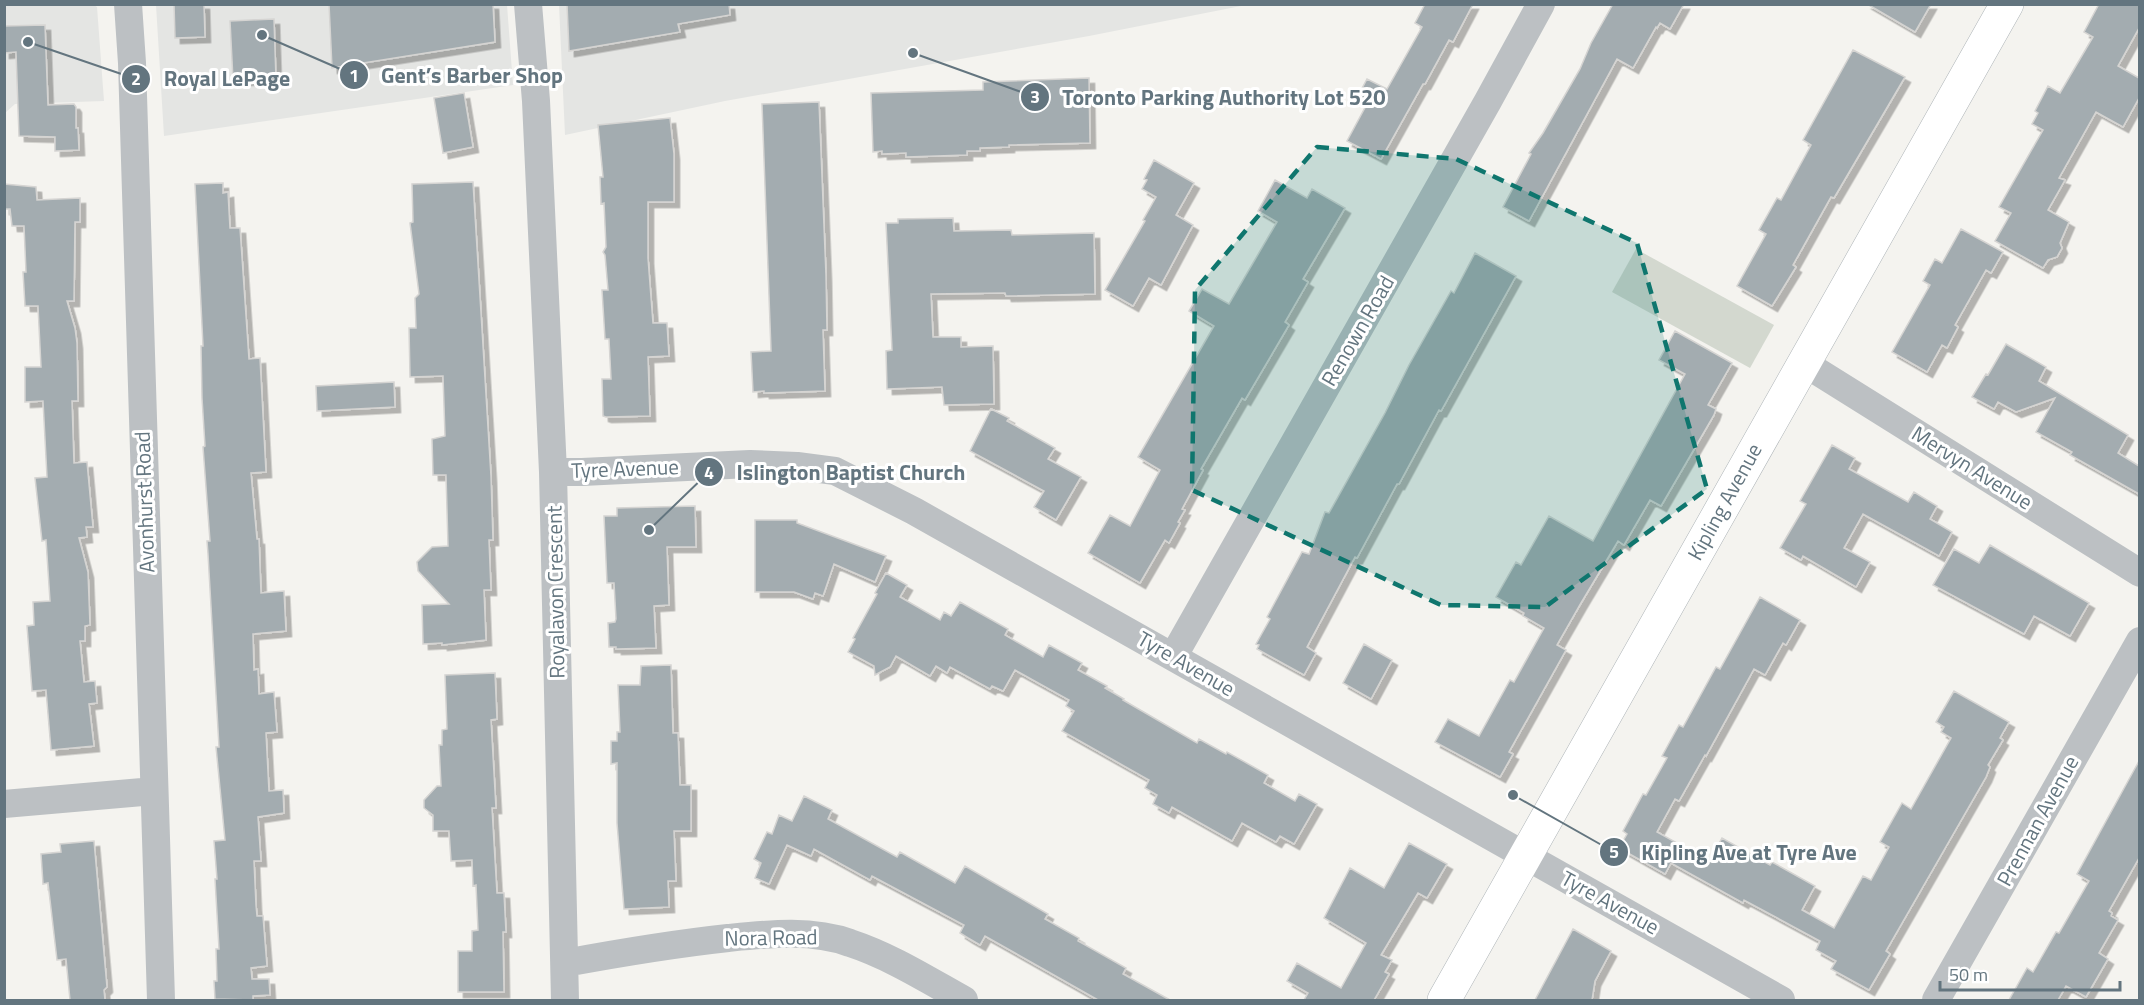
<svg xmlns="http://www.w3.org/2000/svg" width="2144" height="1005" font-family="'Titillium Web',sans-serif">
	<defs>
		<filter id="shadow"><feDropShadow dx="5.5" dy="5.5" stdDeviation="0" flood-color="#0004"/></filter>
	</defs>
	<rect width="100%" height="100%" fill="#f4f3ef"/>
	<path fill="#e4e5e3" d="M 11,4 L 94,5 L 97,7 L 104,101 L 15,104 L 5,113 L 4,6 Z
		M 156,5 L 507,5 L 513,85 L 164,136 Z
		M 559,5 L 1246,5 L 1089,36 L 725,101 L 565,135 Z"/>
	<path fill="#d3d8cf" d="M 1636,249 L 1774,325 L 1750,368 L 1612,292 Z"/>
	<path fill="#a3acb0" stroke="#d5d4d2" stroke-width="1.5" filter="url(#shadow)" d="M 174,4 L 204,4 L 205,37 L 175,38 Z
		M 329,4 L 493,4 L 495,42 L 332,68 Z
		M 567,4 L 729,4 L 730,15 L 678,24 L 680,32 L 569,51 Z
		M 1425,4 L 1473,4 L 1453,42 L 1449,40 L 1425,84 L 1423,84 L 1381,159 L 1347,141 L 1368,102 L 1358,96 L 1367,79 L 1387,89 L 1422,27 L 1415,23 Z
		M 1613,4 L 1684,4 L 1670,29 L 1660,23 L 1657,28 L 1656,27 L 1633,68 L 1617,59 L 1529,221 L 1503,207 L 1531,154 L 1529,153 L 1543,133 L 1580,69 L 1591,43 Z
		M 1867,4 L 1931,4 L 1915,32 Z
		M 2099,4 L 2139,4 L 2139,28 L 2118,66 L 2139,78 L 2139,98 L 2123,127 L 2096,112 L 2059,178 L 2065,180 L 2048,210 L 2069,222 L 2060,243 L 2062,248 L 2057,257 L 2048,260 L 2043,268 L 1995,241 L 2011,213 L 1999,207 L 2043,130 L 2032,124 L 2038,113 L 2035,111 L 2048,86 L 2060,93 L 2093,37 L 2084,32 Z
		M 274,19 L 276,79 L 233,80 L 230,21 Z
		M 45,25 L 48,105 L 74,104 L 76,107 L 76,128 L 78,128 L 79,150 L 55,151 L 55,137 L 19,136 L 16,52 L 4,53 L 4,26 Z
		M 1853,50 L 1905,77 L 1834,198 L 1831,197 L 1793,265 L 1796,267 L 1772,306 L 1737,286 L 1766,234 L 1759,230 L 1777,198 L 1781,200 L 1811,145 L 1803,140 Z
		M 1089,78 L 1090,143 L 1009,145 L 1009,147 L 980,148 L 980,151 L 967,151 L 967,155 L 906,157 L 906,153 L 882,154 L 882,151 L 873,152 L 871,93 L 983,90 L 983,82 Z
		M 464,93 L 473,147 L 443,153 L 434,98 Z
		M 819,102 L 826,275 L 827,330 L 823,330 L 825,391 L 764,393 L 764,391 L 753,392 L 751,352 L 771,351 L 762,104 Z
		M 670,118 L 674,154 L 674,202 L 648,202 L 648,258 L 653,323 L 667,323 L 669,356 L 648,357 L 650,416 L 606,417 L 603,416 L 602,379 L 611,379 L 609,339 L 605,339 L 602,290 L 608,290 L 605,255 L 603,252 L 606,247 L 604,203 L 601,204 L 600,177 L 603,177 L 598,125 Z
		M 1154,160 L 1194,183 L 1176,215 L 1193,225 L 1161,285 L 1149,278 L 1133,306 L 1105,290 L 1145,221 L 1143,220 L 1156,197 L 1142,189 L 1147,180 L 1144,179 Z
		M 1275,180 L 1307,198 L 1312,189 L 1345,208 L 1303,279 L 1308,282 L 1285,322 L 1289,325 L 1245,400 L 1242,398 L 1201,469 L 1203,470 L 1182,509 L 1185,510 L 1178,522 L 1180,523 L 1169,543 L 1165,540 L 1140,583 L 1088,553 L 1110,515 L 1130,526 L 1160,470 L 1138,457 L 1214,326 L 1189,311 L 1202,289 L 1229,304 L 1277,222 L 1258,211 Z
		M 473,182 L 491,476 L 493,540 L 489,540 L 491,590 L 484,590 L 486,640 L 442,645 L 442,643 L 423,644 L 422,605 L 449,604 L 418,571 L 417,562 L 432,547 L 448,546 L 446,475 L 433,475 L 432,439 L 445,436 L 443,376 L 410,377 L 409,328 L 416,328 L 415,298 L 419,294 L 410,223 L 413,222 L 412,184 Z
		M 223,183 L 223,193 L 228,192 L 230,228 L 240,228 L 249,359 L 260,358 L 266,472 L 251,473 L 257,539 L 259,539 L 261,593 L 284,591 L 286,631 L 253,634 L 254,670 L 258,669 L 259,694 L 274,692 L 277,732 L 266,733 L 269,791 L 283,790 L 284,813 L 258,817 L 261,861 L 254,861 L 256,905 L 257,916 L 263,916 L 267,966 L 251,968 L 252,979 L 269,979 L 270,995 L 253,996 L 253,1000 L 215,999 L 214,981 L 217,981 L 216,949 L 219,949 L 215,879 L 217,879 L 214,841 L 225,840 L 216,747 L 219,747 L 208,554 L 207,541 L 210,541 L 203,447 L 205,446 L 202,398 L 201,346 L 203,346 L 195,184 Z
		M 4,184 L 36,187 L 37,200 L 80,198 L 80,222 L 75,222 L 74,301 L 67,301 L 75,328 L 77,343 L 78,401 L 72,401 L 74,463 L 87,462 L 93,527 L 86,527 L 87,537 L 79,538 L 88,572 L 90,625 L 85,626 L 85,641 L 80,641 L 84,682 L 95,681 L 97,703 L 89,704 L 94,746 L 51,750 L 46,690 L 32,691 L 27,626 L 34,625 L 33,602 L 50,601 L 46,540 L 42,541 L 35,478 L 47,477 L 43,401 L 25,402 L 25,367 L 41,367 L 38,306 L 25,306 L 23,272 L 26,272 L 24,226 L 12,226 L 10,209 L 4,209 Z
		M 953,218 L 954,231 L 1011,230 L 1012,235 L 1094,233 L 1095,294 L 1006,296 L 1005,293 L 931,294 L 933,337 L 961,337 L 961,347 L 993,346 L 994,404 L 944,405 L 942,387 L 887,389 L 886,351 L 892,350 L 886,223 L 898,223 L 898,219 Z
		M 1961,229 L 2003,252 L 1991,273 L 1986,270 L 1955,325 L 1958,327 L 1947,348 L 1942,345 L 1927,372 L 1892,352 L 1930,285 L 1923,281 L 1935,259 L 1942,263 Z
		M 1475,253 L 1516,276 L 1441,411 L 1439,410 L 1399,484 L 1397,484 L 1357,558 L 1355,557 L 1307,647 L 1316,653 L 1304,675 L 1257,649 L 1259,645 L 1256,644 L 1270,619 L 1267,617 L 1302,552 L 1309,554 L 1325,512 L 1329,513 L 1385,413 L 1409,365 L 1451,291 L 1454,293 Z
		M 1675,331 L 1732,363 L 1708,405 L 1716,409 L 1714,415 L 1661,506 L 1650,500 L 1624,545 L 1618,541 L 1581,603 L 1557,645 L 1566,650 L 1509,752 L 1513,754 L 1500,777 L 1435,742 L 1448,719 L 1479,736 L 1510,680 L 1514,682 L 1544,628 L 1523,616 L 1524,613 L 1496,597 L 1516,562 L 1521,565 L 1549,516 L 1593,541 L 1685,374 L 1659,360 Z
		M 2006,344 L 2046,367 L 2039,381 L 2128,435 L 2118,453 L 2139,466 L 2139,494 L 2070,455 L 2072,452 L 2036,432 L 2055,398 L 2016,412 L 1998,402 L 1994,409 L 1972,397 L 1986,374 L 1988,375 Z
		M 394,382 L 395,407 L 317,411 L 316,386 Z
		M 991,409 L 1009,418 L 1007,421 L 1055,448 L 1048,459 L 1081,477 L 1056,520 L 1034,507 L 1044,491 L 970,451 Z
		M 1832,445 L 1855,458 L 1849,469 L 1908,502 L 1914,492 L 1937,506 L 1930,519 L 1952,532 L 1939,556 L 1863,514 L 1844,548 L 1870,562 L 1856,587 L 1803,556 L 1801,560 L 1780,548 L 1806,504 L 1800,501 Z
		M 695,506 L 696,547 L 667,547 L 669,605 L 654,606 L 656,648 L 616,649 L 616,647 L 609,647 L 608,623 L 615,622 L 616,619 L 614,583 L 607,583 L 604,516 L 617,516 L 617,508 Z
		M 755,520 L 797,520 L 797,523 L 886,556 L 875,582 L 834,564 L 823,596 L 815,593 L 813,599 L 794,592 L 755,592 Z
		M 1990,545 L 2089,603 L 2070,636 L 2034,616 L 2024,634 L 1933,585 L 1954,549 L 1979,563 Z
		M 886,573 L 907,585 L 900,597 L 940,620 L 944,612 L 951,616 L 960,602 L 1008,629 L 1005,635 L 1043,657 L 1049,645 L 1082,663 L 1078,670 L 1107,686 L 1105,688 L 1124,699 L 1123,700 L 1197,743 L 1199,739 L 1226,754 L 1227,752 L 1268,775 L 1264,783 L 1295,801 L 1299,794 L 1317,804 L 1294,844 L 1280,836 L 1276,842 L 1242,823 L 1232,841 L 1172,807 L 1169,813 L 1153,804 L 1157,795 L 1145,788 L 1149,780 L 1062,731 L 1074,711 L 1066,706 L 1069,700 L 1015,670 L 1003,691 L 992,686 L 990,689 L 950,667 L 947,673 L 936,666 L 930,676 L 896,656 L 890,667 L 875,675 L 874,666 L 848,652 L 855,639 L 853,638 L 877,594 L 875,593 Z
		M 1760,597 L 1800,620 L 1786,645 L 1783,643 L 1765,675 L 1754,669 L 1706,756 L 1705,755 L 1679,801 L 1675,799 L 1657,832 L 1709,861 L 1722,838 L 1770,865 L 1772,862 L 1815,886 L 1802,910 L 1834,928 L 1863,876 L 1871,880 L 1889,847 L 1880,842 L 1902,803 L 1911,809 L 1951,738 L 1941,732 L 1944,727 L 1936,722 L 1954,691 L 2009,722 L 2000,738 L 2003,740 L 1988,765 L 1990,767 L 1986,777 L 1886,951 L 1890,954 L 1869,990 L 1831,969 L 1836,961 L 1816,950 L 1820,941 L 1744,900 L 1743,903 L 1671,863 L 1665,874 L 1619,848 L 1627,834 L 1623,831 L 1643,794 L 1646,795 L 1667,758 L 1662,756 L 1679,725 L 1683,727 L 1716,667 L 1720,669 Z
		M 1364,644 L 1392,660 L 1371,699 L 1343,683 Z
		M 671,665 L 673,733 L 678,733 L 680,785 L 691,785 L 691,831 L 674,831 L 676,881 L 668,881 L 669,907 L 624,909 L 617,823 L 617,763 L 611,764 L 611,741 L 617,741 L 617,732 L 620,732 L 618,685 L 640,685 L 641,666 Z
		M 495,673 L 497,719 L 491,720 L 496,808 L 492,808 L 497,893 L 504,893 L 506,932 L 503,932 L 504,992 L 458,992 L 458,951 L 472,951 L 472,931 L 478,930 L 476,885 L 473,886 L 472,860 L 451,861 L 449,831 L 433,831 L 433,815 L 424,808 L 424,800 L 437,786 L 441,786 L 439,745 L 442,745 L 442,730 L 447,729 L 445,675 Z
		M 2139,761 L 2139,858 L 2109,911 L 2112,913 L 2111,916 L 2118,920 L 2099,953 L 2108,959 L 2086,997 L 2066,986 L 2058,1000 L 2009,1000 L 2027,968 L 2033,972 L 2056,932 L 2059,933 L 2089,881 L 2077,874 Z
		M 804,796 L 832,810 L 828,819 L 897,857 L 900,852 L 955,883 L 965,866 L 1048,914 L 1045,919 L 1079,938 L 1078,941 L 1126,968 L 1123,974 L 1170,1000 L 1098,1000 L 985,936 L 980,945 L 968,938 L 960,933 L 964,925 L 872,876 L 870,880 L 814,849 L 811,856 L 787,845 L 769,884 L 755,878 L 761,863 L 754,859 L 767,832 L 772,834 L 779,815 L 792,821 Z
		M 94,841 L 107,987 L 104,990 L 105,1000 L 70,1000 L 66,959 L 57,960 L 48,883 L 43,884 L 41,854 L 61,852 L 60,844 Z
		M 1409,843 L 1447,864 L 1427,898 L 1418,893 L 1381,955 L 1392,960 L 1385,972 L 1389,974 L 1374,1000 L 1304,1000 L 1308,993 L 1287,981 L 1297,963 L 1341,988 L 1366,943 L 1324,918 L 1350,868 L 1384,888 Z
		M 1573,929 L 1611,951 L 1595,981 L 1592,1000 L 1535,1000 Z"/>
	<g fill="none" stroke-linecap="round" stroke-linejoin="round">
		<defs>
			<path id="secondary" d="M 1444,1000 L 2007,4"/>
		</defs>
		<use href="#secondary" stroke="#aeb4b8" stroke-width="34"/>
		<path stroke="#bcc0c3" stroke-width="28" d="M 128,4 L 132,63 L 161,1000
			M 528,4 L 536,101 L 553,472 L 565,1000
			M 1804,363 L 2140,573
			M 553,472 L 582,472 L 750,464 L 797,466 L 835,471 L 914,511 L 1781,1000
			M 1173,657 L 1488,101 L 1541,4
			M 4,804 L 154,791
			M 565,963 C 619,953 673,944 728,938 C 768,934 812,929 850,943 C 890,956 928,980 964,1000
			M 1936,1000 L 2140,641"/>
		<use href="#secondary" stroke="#fff" stroke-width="33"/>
	</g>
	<path fill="#0f766e" fill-opacity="0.2" stroke="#0f766e" stroke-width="4.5" stroke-dasharray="12 8" stroke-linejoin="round" d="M 1317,147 L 1456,159 L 1637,243 L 1707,489 L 1545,607 L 1441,605 L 1192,490 L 1195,290 Z"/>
	<g text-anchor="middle" stroke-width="6" stroke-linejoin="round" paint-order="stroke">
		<g font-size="21" fill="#63757f" stroke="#fff">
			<text transform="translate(1358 331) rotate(-60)" y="7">Renown Road</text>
			<text transform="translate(1972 468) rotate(32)" y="7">Mervyn Avenue</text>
			<text transform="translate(625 469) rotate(-2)" y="7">Tyre Avenue</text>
			<text transform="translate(145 502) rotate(-92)" y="7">Avonhurst Road</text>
			<text transform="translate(1725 502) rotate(-61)" y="7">Kipling Avenue</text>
			<text transform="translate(556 592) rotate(-91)" y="7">Royalavon Crescent</text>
			<text transform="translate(1186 664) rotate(30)" y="7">Tyre Avenue</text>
			<text transform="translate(2038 821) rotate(-61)" y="7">Prennan Avenue</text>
			<text transform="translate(1610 903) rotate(29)" y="7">Tyre Avenue</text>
			<text transform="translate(771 938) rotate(-1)" y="7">Nora Road</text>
		</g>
	</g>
	<path fill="none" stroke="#63757f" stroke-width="2" d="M262 35L354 75M28 42L136 79M913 53L1035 97M649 530L709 472M1513 795L1614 852"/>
	<g fill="#63757f" stroke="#fff" stroke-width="2">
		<circle cx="262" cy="35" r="6"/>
		<circle cx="28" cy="42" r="6"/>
		<circle cx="913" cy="53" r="6"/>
		<circle cx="649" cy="530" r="6"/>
		<circle cx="1513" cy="795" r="6"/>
		<circle cx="354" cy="75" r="15"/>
		<circle cx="136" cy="79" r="15"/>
		<circle cx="1035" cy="97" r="15"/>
		<circle cx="709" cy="472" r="15"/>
		<circle cx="1614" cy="852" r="15"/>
	</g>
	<g font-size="18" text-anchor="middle" font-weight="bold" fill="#fff">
		<text x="354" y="82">1</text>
		<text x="136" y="85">2</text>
		<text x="1035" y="103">3</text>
		<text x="709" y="479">4</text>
		<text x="1614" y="858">5</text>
	</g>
	<g font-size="22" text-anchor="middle" font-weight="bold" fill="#63757f" stroke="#fff" stroke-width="6" stroke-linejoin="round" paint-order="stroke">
		<text x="472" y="83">Gent’s Barber Shop</text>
		<text x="227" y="86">Royal LePage</text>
		<text x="1224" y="105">Toronto Parking Authority Lot 520</text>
		<text x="851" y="480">Islington Baptist Church</text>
		<text x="1749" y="860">Kipling Ave at Tyre Ave</text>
	</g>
	<rect width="2144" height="1005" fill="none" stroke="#63757f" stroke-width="12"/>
	<path d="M1940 981v9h180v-9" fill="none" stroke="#63757f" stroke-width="3"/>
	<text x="1949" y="981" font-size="18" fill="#63757f" stroke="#ffffff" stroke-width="4.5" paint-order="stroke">50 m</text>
</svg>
